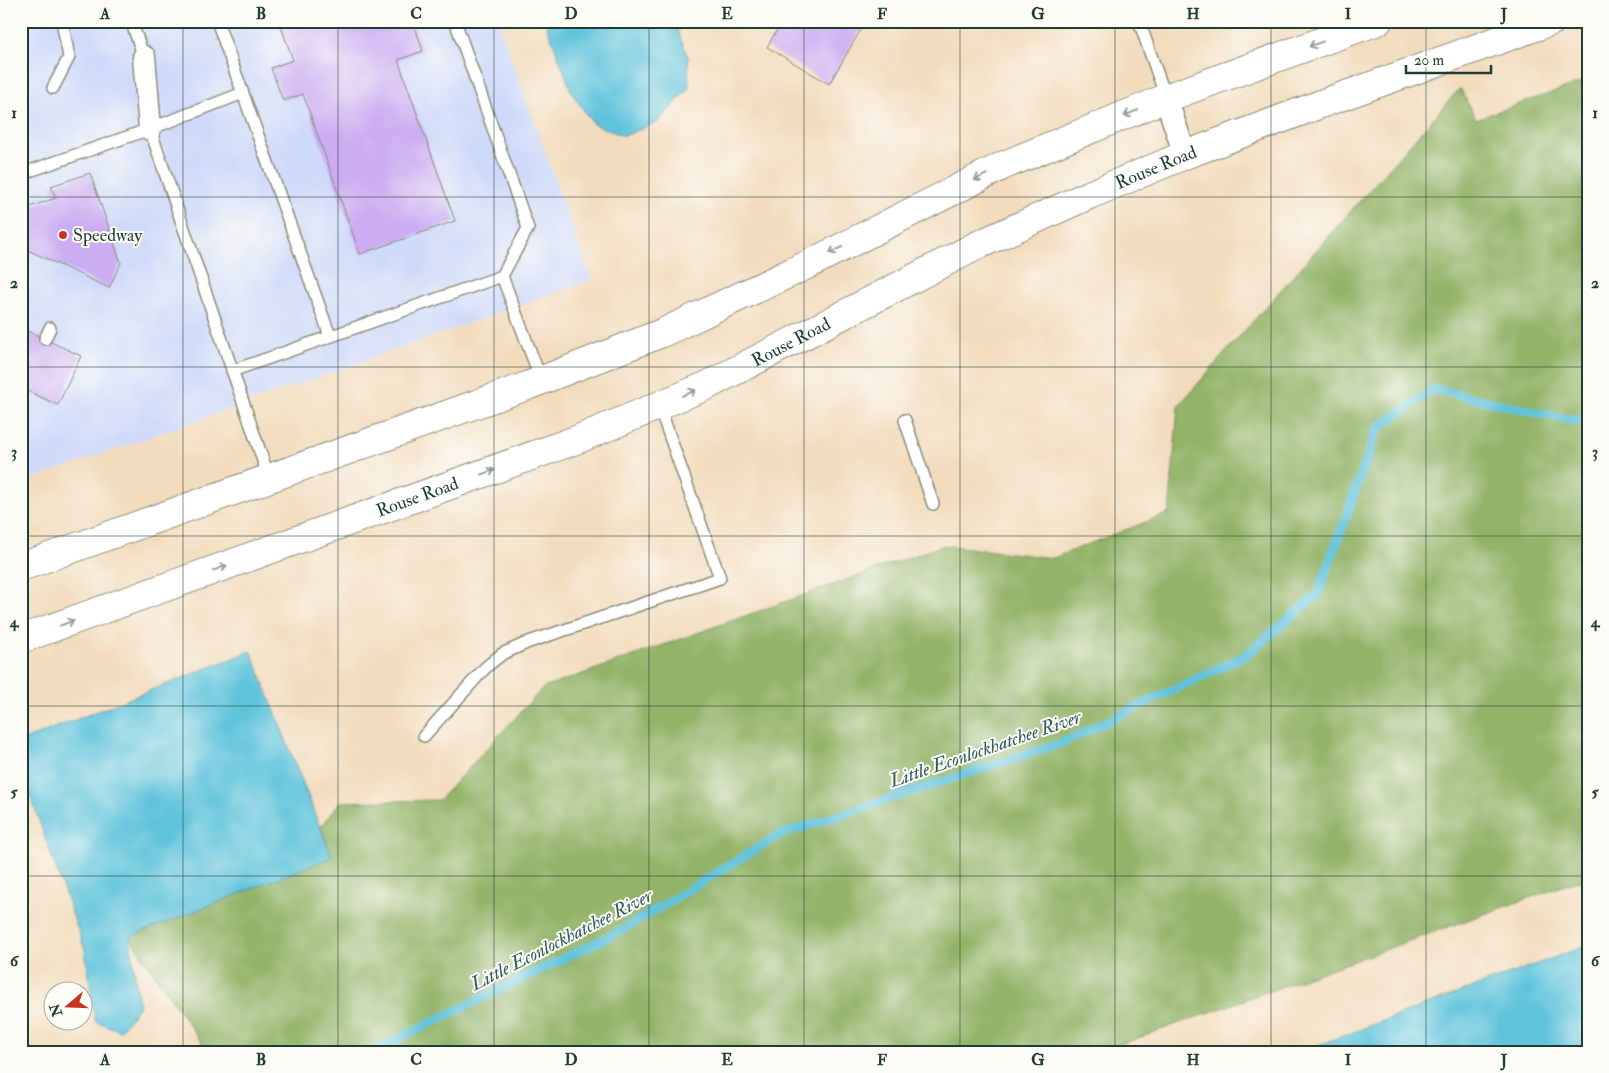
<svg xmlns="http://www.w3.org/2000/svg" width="1609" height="1073" font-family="'IM FELL Double Pica',serif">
	<rect width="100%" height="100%" fill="#fdfcf7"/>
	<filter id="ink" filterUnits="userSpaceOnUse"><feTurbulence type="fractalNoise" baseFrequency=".02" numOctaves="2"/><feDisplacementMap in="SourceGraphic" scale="10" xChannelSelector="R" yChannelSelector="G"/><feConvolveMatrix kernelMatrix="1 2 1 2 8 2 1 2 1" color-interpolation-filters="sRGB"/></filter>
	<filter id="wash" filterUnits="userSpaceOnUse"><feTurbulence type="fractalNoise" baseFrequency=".0096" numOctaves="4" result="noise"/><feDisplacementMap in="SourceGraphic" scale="20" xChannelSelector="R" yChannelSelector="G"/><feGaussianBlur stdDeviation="1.12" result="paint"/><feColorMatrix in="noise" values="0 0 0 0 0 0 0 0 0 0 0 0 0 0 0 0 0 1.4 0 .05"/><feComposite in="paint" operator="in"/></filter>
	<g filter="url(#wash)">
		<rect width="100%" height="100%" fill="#f3dcbd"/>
		<path fill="#cfdafa" d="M 21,21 L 498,21 L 591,280 L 21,483 Z"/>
		<path fill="#92b367" stroke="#58784e" d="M 1588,80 L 1588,877 L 1099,1052 L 208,1052 L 129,937 L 331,857 L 321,827 L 340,802 L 439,800 L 543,688 L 944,545 L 1053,558 L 1169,513 L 1178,406 L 1460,88 L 1476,119 Z"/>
		<path fill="#5ec3dc" stroke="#3e8088" d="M 545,21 L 674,21 L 688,57 L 689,88 L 658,122 L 624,136 L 593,124 L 572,93 Z
			M 251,651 L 332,857 L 130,937 L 139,1006 L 120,1031 L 95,1021 L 85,950 L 21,770 L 21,741 Z
			M 1588,945 L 1588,1052 L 1299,1052 Z"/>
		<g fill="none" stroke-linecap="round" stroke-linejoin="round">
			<path stroke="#5ec3dc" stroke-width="9" d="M 371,1052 L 624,929 L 779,835 L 1064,742 L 1246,655 L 1318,594 L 1378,428 L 1434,389 L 1574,421 L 1588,416"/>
		</g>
		<g id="blocks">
			<path fill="#ccadf2" d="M 279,21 L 386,21 L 389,29 L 413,21 L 423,51 L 398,60 L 455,221 L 360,254 L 303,94 L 283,101 L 271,68 L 293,60 Z
				M 782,21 L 866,21 L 829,84 L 767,47 Z
				M 90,173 L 121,263 L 109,288 L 21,247 L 21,210 L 56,198 L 51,186 Z
				M 21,328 L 81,356 L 58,405 L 21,388 Z"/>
		</g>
	</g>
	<g filter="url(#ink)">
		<use href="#blocks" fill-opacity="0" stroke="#898c78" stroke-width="1"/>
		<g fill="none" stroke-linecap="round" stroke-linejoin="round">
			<defs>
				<path id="lane" d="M 131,21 L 144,57
					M 217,21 L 330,336
					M 455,21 L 528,228 L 502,276
					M 1139,21 L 1166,98
					M 53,88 L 69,57 L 62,21
					M 150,129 L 243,93
					M 21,174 L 150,129 L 269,478
					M 45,339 L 50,328
					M 232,371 L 502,276 L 541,380
					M 905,420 L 933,504
					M 424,736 L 486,667 L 502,654 L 529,642 L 720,578 L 659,406"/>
				<path id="street" d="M 144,57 L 150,129
					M 1166,98 L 1185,155"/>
				<g id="secondary">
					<path d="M 21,567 L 527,386 L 662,333 L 807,265 L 1002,166 L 1166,98 L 1378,21"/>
					<path id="s1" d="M 21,639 L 576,440 L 706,386 L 978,245 L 1089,195 L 1185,155 L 1329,101 L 1552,21"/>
				</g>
			</defs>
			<use href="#lane" stroke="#898c78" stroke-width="14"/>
			<use href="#street" stroke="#898c78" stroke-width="25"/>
			<use href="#secondary" stroke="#898c78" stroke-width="30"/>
			<use href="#lane" stroke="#fff" stroke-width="11"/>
			<use href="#street" stroke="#fff" stroke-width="22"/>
			<use href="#secondary" stroke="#fff" stroke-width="28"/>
		</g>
		<defs><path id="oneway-shaft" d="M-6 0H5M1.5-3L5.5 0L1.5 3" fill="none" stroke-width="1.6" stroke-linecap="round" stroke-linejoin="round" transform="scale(1.25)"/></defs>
		<g stroke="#8f9e9a">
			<use href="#oneway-shaft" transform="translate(1316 44) rotate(160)"/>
			<use href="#oneway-shaft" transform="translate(1131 113) rotate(157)"/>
			<use href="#oneway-shaft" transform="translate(981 177) rotate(153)"/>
			<use href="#oneway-shaft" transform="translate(836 250) rotate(153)"/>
			<use href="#oneway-shaft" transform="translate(689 393) rotate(-23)"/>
			<use href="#oneway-shaft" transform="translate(488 472) rotate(-20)"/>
			<use href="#oneway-shaft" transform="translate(220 568) rotate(-20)"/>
			<use href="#oneway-shaft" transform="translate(67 623) rotate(-20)"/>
		</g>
	</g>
	<path fill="none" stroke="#1f3d34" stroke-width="1" stroke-opacity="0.55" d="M 183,21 L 183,1052M 338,21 L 338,1052M 494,21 L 494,1052M 649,21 L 649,1052M 804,21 L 804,1052M 960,21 L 960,1052M 1115,21 L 1115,1052M 1271,21 L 1271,1052M 1426,21 L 1426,1052M 21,197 L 1588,197M 21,367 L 1588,367M 21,536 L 1588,536M 21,706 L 1588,706M 21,876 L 1588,876"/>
	<circle fill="#c8321e" stroke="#fdfcf7" stroke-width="2" cx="63" cy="235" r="5"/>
	<g text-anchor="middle" stroke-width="4" stroke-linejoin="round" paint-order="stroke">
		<g font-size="18" fill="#1f3d34" stroke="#fdfcf7">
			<text dy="6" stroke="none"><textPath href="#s1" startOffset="1231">Rouse Road</textPath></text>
			<text dy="6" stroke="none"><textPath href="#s1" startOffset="826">Rouse Road</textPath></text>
			<text dy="6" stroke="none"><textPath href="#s1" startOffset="421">Rouse Road</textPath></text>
		</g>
		<g font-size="18" fill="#1f3d34" stroke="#fdfcf7" text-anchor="start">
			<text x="73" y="241">Speedway</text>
		</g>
		<g font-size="19" font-style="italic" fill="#2f5e5e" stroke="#fdfcf7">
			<text transform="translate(985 748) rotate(-19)" y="7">Little Econlockhatchee River</text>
			<text transform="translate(561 939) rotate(-27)" y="7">Little Econlockhatchee River</text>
		</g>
	</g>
	<rect width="1609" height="1073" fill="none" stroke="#fdfcf7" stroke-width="55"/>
	<g transform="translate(68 1006) rotate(251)"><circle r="24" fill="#fdfcf7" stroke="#a4b0a9"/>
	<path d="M0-4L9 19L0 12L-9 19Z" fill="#c8321e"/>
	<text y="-8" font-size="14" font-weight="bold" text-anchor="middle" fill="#1f3d34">N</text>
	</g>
	<path d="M1406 65v8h85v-8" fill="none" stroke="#1f3d34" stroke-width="2.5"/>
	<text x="1414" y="65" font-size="15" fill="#1f3d34" stroke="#fdfcf7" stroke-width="4" paint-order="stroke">20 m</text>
	<rect x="28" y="28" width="1554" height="1018" fill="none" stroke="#1f3d34" stroke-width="2"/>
	<g font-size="16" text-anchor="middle" font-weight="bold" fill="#1f3d34">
		<text x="105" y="19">A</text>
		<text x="261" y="19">B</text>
		<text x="416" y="19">C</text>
		<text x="571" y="19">D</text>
		<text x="727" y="19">E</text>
		<text x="882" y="19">F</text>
		<text x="1038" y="19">G</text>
		<text x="1193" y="19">H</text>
		<text x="1348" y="19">I</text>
		<text x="1504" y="19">J</text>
		<text x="14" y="118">1</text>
		<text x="1595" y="118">1</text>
		<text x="14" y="288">2</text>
		<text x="1595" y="288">2</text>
		<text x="14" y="457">3</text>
		<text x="1595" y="457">3</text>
		<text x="14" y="627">4</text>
		<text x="1595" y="627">4</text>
		<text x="14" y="797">5</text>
		<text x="1595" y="797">5</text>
		<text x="14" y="966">6</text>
		<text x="1595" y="966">6</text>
		<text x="105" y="1065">A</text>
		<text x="261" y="1065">B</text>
		<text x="416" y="1065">C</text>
		<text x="571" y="1065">D</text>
		<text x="727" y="1065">E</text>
		<text x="882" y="1065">F</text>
		<text x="1038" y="1065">G</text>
		<text x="1193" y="1065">H</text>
		<text x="1348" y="1065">I</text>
		<text x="1504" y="1065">J</text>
	</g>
</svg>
